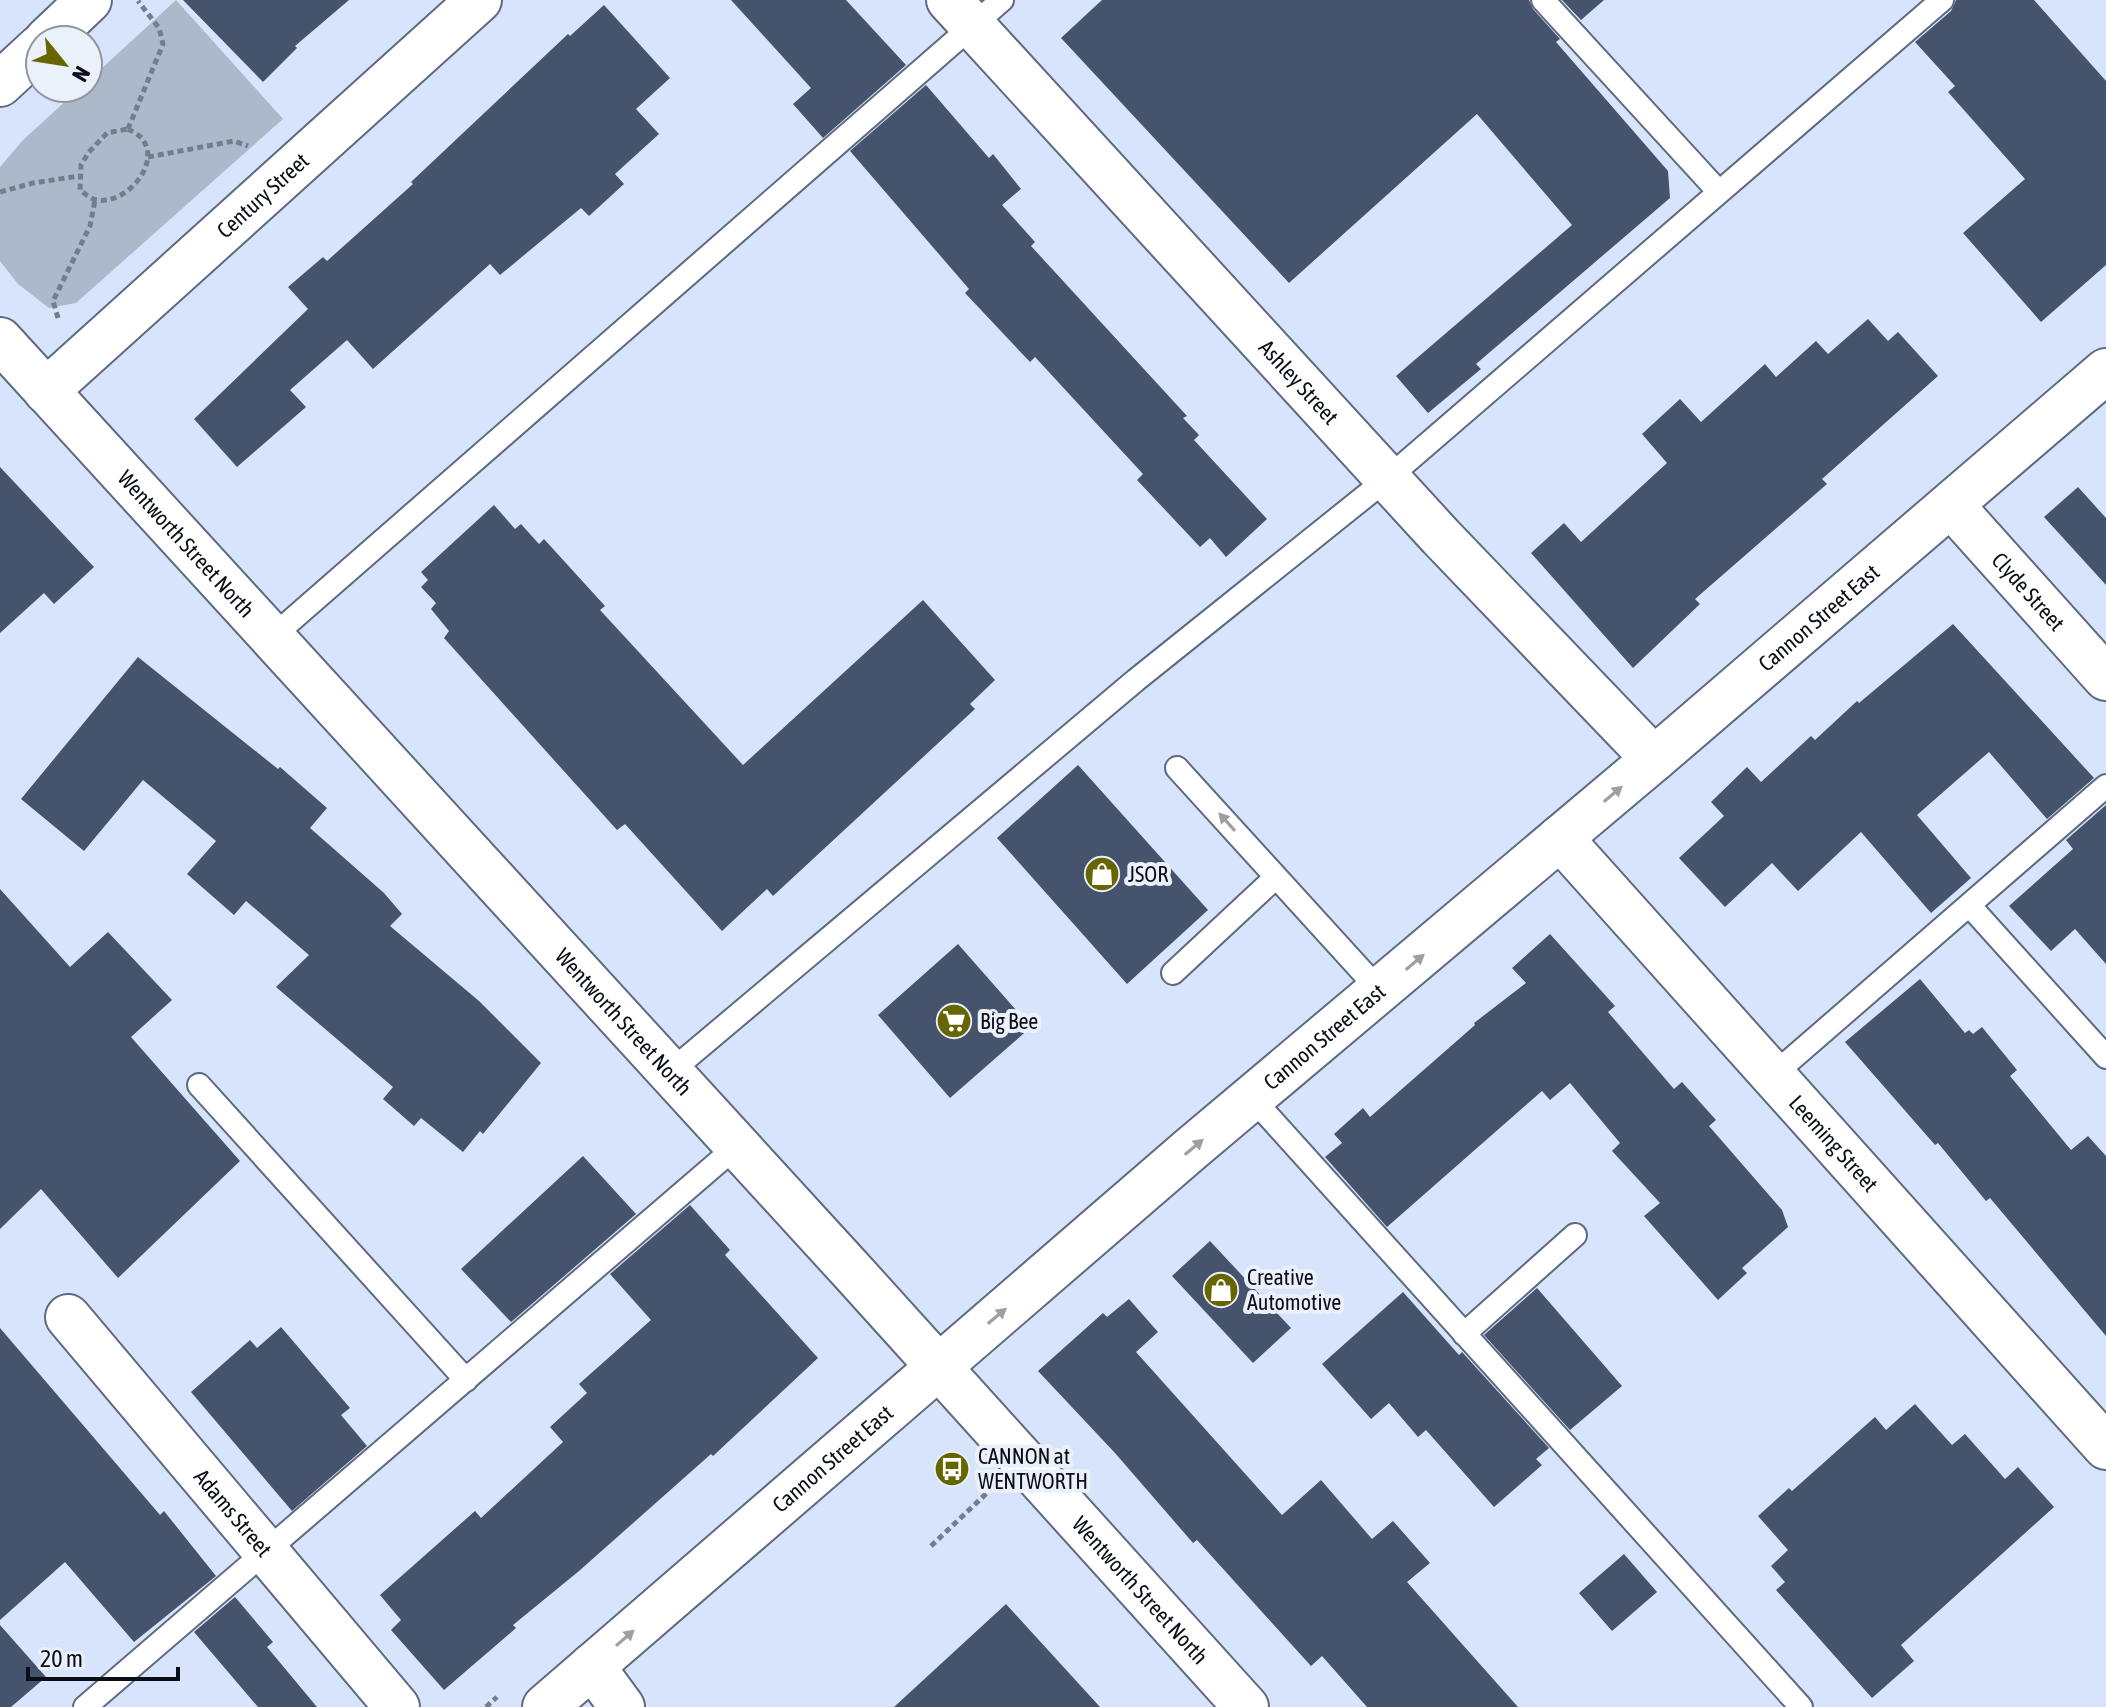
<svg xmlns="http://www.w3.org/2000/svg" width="2106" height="1707" font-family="'Asap Condensed',sans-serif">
	<rect width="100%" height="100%" fill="#d7e4fc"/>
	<path fill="#adb8cb" d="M 176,0 L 283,119 L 76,303 L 49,308 L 18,284 L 0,261 L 0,167 L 23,140 L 80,88 L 88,88 L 88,81 Z"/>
	<path fill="#45536d" d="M 183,0 L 349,0 L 295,46 L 297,48 L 263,82 Z
		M 731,0 L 846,0 L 906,65 L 823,138 L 793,104 L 811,88 Z
		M 1102,0 L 1529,0 L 1533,9 L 1560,39 L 1556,42 L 1668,171 L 1670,198 L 1476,364 L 1481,369 L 1428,413 L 1396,376 L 1572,225 L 1477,114 L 1289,283 L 1061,38 Z
		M 1562,0 L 1604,0 L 1581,20 Z
		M 1956,0 L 2034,0 L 2106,81 L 2106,265 L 2041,322 L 1963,233 L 2025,179 L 1948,92 L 1955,86 L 1915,42 L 1951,11 Z
		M 604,5 L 670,78 L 636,109 L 659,134 L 615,174 L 624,184 L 589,216 L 581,208 L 500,275 L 490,264 L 373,369 L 347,340 L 290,390 L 306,407 L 237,467 L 194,419 L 308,309 L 288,287 L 323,257 L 327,261 L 413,184 L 411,182 L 568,34 L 570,36 Z
		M 926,85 L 989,158 L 993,154 L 1021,189 L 1002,205 L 1035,242 L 1031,246 L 1187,416 L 1183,418 L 1199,435 L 1194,440 L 1267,519 L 1226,557 L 1210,538 L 1200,547 L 1137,480 L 1143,474 L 1035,357 L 1030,362 L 965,293 L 969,289 L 850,151 Z
		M 1868,319 L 1888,341 L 1898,332 L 1938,376 L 1822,479 L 1827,484 L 1695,599 L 1700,604 L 1633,668 L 1531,553 L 1564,523 L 1581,542 L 1667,463 L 1642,434 L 1680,399 L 1701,422 L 1765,364 L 1776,377 L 1816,341 L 1828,354 Z
		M 0,467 L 94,567 L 54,604 L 44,593 L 0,633 Z
		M 2078,487 L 2106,518 L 2106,585 L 2044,517 Z
		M 494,505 L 515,529 L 521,524 L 539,544 L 544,539 L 605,606 L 600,610 L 743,765 L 923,600 L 995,680 L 970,704 L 975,709 L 773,896 L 767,889 L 722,931 L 625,824 L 617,830 L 444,638 L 449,631 L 431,609 L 436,603 L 421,587 L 428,580 L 421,572 Z
		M 1953,624 L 2094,778 L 2047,819 L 1989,752 L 1917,815 L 1971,878 L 1931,913 L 1861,832 L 1798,891 L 1772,863 L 1725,907 L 1679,858 L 1724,816 L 1711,802 L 1747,767 L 1761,782 L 1811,736 L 1815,740 L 1857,701 L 1859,703 Z
		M 138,657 L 278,769 L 280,767 L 327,808 L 310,828 L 384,893 L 402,914 L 390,926 L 479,1001 L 541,1063 L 483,1134 L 480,1131 L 463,1152 L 421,1118 L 414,1126 L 383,1099 L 393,1087 L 276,987 L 309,955 L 246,901 L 234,915 L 187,874 L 216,841 L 143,780 L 84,851 L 21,799 Z
		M 1078,765 L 1208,910 L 1127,984 L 997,838 Z
		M 2106,805 L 2106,964 L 2075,929 L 2051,951 L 2009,906 L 2073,849 L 2066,840 Z
		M 0,889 L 70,967 L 108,932 L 172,1000 L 131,1037 L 240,1161 L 118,1278 L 41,1189 L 0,1229 Z
		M 1550,934 L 1615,1006 L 1608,1012 L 1674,1089 L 1682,1082 L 1716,1120 L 1709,1126 L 1782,1210 L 1788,1227 L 1742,1268 L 1747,1273 L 1718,1300 L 1644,1216 L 1660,1203 L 1612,1151 L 1620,1143 L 1570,1083 L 1550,1100 L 1542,1091 L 1387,1227 L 1325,1157 L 1342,1143 L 1334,1134 L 1363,1108 L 1370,1117 L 1475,1025 L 1474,1023 L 1526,983 L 1512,968 Z
		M 958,944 L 1031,1027 L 950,1098 L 878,1015 Z
		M 1920,979 L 1965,1033 L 1969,1030 L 1973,1034 L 1982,1027 L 2017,1070 L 2010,1076 L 2071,1150 L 2088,1136 L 2106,1156 L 2106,1336 L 1990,1198 L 1986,1201 L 1938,1143 L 1935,1145 L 1845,1042 Z
		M 583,1156 L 636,1214 L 511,1322 L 461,1269 Z
		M 690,1205 L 730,1250 L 725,1255 L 818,1358 L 713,1456 L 711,1454 L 579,1571 L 513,1625 L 516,1628 L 444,1690 L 391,1630 L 401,1620 L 380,1595 L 475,1511 L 481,1518 L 563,1442 L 550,1427 L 587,1393 L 579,1384 L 651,1320 L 610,1274 Z
		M 1210,1241 L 1291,1328 L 1253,1363 L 1172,1276 Z
		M 1537,1288 L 1622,1386 L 1570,1430 L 1484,1335 Z
		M 1403,1292 L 1459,1355 L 1462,1352 L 1549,1448 L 1536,1459 L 1542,1465 L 1494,1507 L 1426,1430 L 1418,1437 L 1389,1403 L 1371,1419 L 1322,1364 Z
		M 1129,1299 L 1158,1332 L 1136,1352 L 1282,1515 L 1321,1480 L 1372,1539 L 1393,1521 L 1430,1563 L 1407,1582 L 1518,1707 L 1367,1707 L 1322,1656 L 1311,1666 L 1197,1540 L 1193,1543 L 1115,1453 L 1038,1371 L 1103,1313 L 1107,1317 Z
		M 281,1327 L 350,1408 L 341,1415 L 367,1446 L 292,1511 L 191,1392 L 250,1340 L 257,1348 Z
		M 0,1328 L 160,1515 L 164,1511 L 216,1576 L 134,1642 L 65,1562 L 0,1620 Z
		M 1915,1404 L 1952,1445 L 1965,1434 L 2005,1479 L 2018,1467 L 2054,1507 L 1901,1645 L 1914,1661 L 1872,1698 L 1776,1590 L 1785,1582 L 1771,1566 L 1788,1550 L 1758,1516 L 1789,1488 L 1792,1491 L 1875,1417 L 1886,1430 Z
		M 1624,1554 L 1657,1592 L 1612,1631 L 1579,1593 Z
		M 235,1597 L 273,1642 L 267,1647 L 317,1707 L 258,1707 L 194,1632 Z
		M 1006,1604 L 1100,1707 L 894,1707 Z
		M 0,1625 L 46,1677 L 11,1707 L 0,1707 Z"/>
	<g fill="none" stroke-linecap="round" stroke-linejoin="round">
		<defs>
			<path id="lane" d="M 1543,0 L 1719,192
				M 271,638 L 1002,0
				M 1177,768 L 1380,991
				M 1969,905 L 2106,1057
				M 1173,973 L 1276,877
				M 670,1072 L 1136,680 L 1388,478 L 1942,0
				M 1772,1076 L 2106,786
				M 199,1085 L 466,1380
				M 1253,1099 L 1801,1707
				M 1464,1334 L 1575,1235
				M 85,1707 L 737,1146"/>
			<g id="street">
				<path id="s1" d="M 949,0 L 1441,537 L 1654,759"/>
				<path id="s2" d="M 46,391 L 479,0"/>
				<path id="s3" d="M 1951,505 L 2106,678"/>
				<path id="s4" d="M 1560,838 L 2106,1447"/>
				<path id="s5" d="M 68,1317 L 397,1707"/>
				<path d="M 592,1666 L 622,1707"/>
			</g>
			<g id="secondary">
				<path d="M 47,40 L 89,0"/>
				<path d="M 0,84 L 40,47"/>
				<path id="s6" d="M 0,340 L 851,1270 L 1246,1707"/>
				<path id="s7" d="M 545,1707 L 1192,1148 L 1654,759 L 2106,371"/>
			</g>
		</defs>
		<use href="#lane" stroke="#5e6a7f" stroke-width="26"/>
		<use href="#street" stroke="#5e6a7f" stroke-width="48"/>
		<use href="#secondary" stroke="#5e6a7f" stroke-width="48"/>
		<path stroke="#747d8d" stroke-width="5" stroke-dasharray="6 4" stroke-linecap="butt" d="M 128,129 C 133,132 140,135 143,140 C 161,166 124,205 97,200 C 91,199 85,194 80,190 L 81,165 L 89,152 L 107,133 Z
			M 128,129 L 163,44 L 159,28 L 138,1
			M 148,157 L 234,141 L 248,146
			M 0,192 L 33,183 L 79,176
			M 58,318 L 53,301 L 90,226 L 95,200
			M 931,1546 L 989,1491
			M 486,1707 L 497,1697"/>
		<use href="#lane" stroke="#fff" stroke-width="22"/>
		<use href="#street" stroke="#fff" stroke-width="44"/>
		<use href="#secondary" stroke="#fff" stroke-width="44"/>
	</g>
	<defs><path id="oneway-solid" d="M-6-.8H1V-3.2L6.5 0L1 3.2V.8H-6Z" transform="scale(2)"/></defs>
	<g fill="#9d9fa2">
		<use href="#oneway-solid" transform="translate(1613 794) rotate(-40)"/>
		<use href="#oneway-solid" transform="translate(1227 822) rotate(-132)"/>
		<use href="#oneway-solid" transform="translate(1415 962) rotate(-40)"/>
		<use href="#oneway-solid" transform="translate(1194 1147) rotate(-40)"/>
		<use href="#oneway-solid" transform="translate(997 1316) rotate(-40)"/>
		<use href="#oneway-solid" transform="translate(625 1638) rotate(-41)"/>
	</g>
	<defs>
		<symbol id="shop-disc" viewBox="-11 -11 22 22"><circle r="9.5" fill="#666500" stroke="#ebf1fb"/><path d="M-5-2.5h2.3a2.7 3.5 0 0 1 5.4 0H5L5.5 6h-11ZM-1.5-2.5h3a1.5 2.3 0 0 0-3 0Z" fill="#fff"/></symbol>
		<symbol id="supermarket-disc" viewBox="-11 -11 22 22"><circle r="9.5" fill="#666500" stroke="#ebf1fb"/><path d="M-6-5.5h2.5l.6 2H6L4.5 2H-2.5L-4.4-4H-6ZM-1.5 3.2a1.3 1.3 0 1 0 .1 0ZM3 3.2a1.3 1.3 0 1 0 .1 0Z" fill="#fff"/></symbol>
		<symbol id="bus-disc" viewBox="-11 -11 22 22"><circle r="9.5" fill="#666500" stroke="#ebf1fb"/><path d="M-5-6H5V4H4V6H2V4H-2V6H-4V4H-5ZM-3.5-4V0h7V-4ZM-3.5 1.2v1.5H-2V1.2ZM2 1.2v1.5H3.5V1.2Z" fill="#fff"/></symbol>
	</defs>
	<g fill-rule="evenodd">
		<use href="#shop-disc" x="1082" y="854" width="40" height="40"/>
		<use href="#supermarket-disc" x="934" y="1001" width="40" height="40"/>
		<use href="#shop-disc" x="1201" y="1270" width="40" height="40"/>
		<use href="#bus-disc" x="932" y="1449" width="40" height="40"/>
	</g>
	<g text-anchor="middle" stroke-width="8" stroke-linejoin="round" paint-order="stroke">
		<g font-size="22" fill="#0a0e16" stroke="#ebf1fb">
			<text dy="8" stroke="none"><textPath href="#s2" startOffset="292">Century Street</textPath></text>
			<text dy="8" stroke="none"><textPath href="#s1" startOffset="518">Ashley Street</textPath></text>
			<text dy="8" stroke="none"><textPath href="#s6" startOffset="276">Wentworth Street North</textPath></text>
			<text dy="8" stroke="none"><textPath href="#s3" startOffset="116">Clyde Street</textPath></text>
			<text dy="8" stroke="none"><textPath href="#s7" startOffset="1676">Cannon Street East</textPath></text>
			<text dy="8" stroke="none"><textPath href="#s6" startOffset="924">Wentworth Street North</textPath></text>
			<text dy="8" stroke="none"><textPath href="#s7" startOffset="1028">Cannon Street East</textPath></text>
			<text dy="8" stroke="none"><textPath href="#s4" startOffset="410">Leeming Street</textPath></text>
			<text dy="8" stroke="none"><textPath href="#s7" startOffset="380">Cannon Street East</textPath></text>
			<text dy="8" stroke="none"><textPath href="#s5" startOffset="256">Adams Street</textPath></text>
			<text dy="8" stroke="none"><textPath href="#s6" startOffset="1692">Wentworth Street North</textPath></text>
		</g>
		<g font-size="22" fill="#0a0e16" stroke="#ebf1fb" text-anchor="start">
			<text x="1128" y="882">JSOR</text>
			<text x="980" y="1029">Big Bee</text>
			<text x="1247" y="1285">Creative<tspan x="1247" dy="25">Automotive</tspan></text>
			<text x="978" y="1464">CANNON at<tspan x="978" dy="25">WENTWORTH</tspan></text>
		</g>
	</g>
	<g transform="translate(64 64) rotate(120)"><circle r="38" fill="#ebf1fb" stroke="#91969f" stroke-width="2"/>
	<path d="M0-6L14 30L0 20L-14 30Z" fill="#666500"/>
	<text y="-12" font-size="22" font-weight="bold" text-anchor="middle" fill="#0a0e16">N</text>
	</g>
	<path d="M28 1667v12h150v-12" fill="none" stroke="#0a0e16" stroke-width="4"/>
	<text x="40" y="1667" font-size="24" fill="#0a0e16" stroke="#ebf1fb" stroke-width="6" paint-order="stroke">20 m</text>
</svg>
